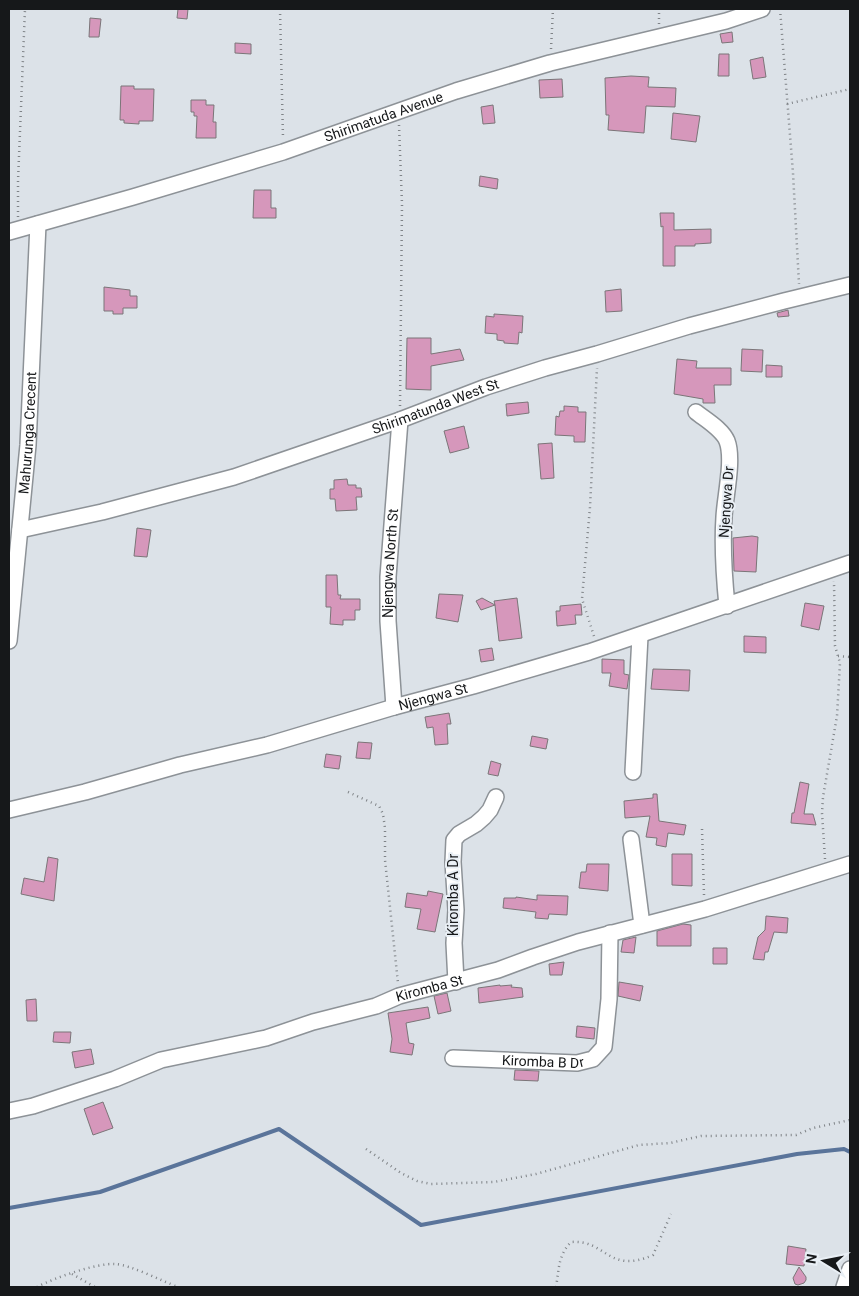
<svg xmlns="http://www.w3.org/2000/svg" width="859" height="1296" font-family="Roboto,sans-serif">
	<rect width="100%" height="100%" fill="#dce2e8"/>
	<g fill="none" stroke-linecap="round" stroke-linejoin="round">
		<path stroke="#5a749a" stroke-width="4" d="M 9,1208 L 100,1192 L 279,1129 L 421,1225 L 797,1154 L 844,1149 L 850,1152"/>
	</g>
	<path fill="#d697bb" stroke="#7b7578" d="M 178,9 L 188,9 L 187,19 L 177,18 Z
		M 90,18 L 101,19 L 99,37 L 89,37 Z
		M 732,32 L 733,42 L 722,43 L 720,34 Z
		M 235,43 L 251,44 L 251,54 L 235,53 Z
		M 719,54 L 729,54 L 729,76 L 718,76 Z
		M 763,57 L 766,77 L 753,79 L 750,60 Z
		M 631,76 L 649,77 L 648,87 L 676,88 L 675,107 L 646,106 L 644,133 L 608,130 L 609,115 L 606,115 L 605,78 Z
		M 562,79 L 563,97 L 540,98 L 539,80 Z
		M 121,86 L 134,86 L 134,89 L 154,89 L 153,121 L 139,121 L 139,124 L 124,123 L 124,120 L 120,120 Z
		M 191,100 L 206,100 L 206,105 L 214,105 L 213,122 L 216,122 L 216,138 L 196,138 L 197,116 L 194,116 L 194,112 L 191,112 Z
		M 493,105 L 495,123 L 483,124 L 481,107 Z
		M 673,113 L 700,116 L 696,142 L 671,139 Z
		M 480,176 L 498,179 L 497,189 L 479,186 Z
		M 254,190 L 271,190 L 271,208 L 276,208 L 276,218 L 253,218 Z
		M 660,213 L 674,213 L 674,230 L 711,229 L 711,243 L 695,244 L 695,246 L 675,246 L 675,266 L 663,266 L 663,226 L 661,227 Z
		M 104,287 L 130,290 L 130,296 L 137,296 L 137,308 L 123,308 L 123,314 L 113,314 L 113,311 L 104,311 Z
		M 621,289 L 622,311 L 606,312 L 605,291 Z
		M 788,310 L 789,316 L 778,317 L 777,313 Z
		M 494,314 L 523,316 L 522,333 L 519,332 L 518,344 L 504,343 L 504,341 L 497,340 L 497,334 L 485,333 L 486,316 L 494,317 Z
		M 407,338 L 431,338 L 431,354 L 460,349 L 464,360 L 431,366 L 431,390 L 406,389 Z
		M 742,349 L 763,350 L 762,372 L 741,371 Z
		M 677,359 L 697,361 L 696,368 L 731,368 L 731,385 L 714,385 L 715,403 L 703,403 L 703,399 L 674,394 Z
		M 766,365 L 782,366 L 782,377 L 766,377 Z
		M 528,402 L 529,413 L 507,416 L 506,404 Z
		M 564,406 L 578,407 L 578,412 L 586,412 L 585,442 L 574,442 L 574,436 L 555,435 L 556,416 L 559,417 L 560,411 L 564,411 Z
		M 464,426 L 469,448 L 450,453 L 444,431 Z
		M 552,443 L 554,478 L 541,479 L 538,444 Z
		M 347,479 L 348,485 L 356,485 L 356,488 L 361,488 L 362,497 L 356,497 L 357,510 L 336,511 L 335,499 L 330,499 L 330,489 L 334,489 L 334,480 Z
		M 137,528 L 151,530 L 147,557 L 134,556 Z
		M 752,536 L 758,537 L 756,572 L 734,571 L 733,538 Z
		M 326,575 L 337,575 L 338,595 L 341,595 L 340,599 L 360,599 L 360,610 L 355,610 L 355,620 L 343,620 L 343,625 L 330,624 L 331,607 L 326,607 Z
		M 439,594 L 463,595 L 458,622 L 436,618 Z
		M 482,598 L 495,605 L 494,601 L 517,598 L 522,638 L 499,641 L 495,605 L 481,610 L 476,601 Z
		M 805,603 L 824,606 L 819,630 L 801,626 Z
		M 581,604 L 582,615 L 575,615 L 576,624 L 557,626 L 556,611 L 560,611 L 560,606 Z
		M 744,636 L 766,637 L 766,653 L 744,652 Z
		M 492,648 L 494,660 L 481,662 L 479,650 Z
		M 602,659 L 624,660 L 624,674 L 629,675 L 627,689 L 609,686 L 611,673 L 602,673 Z
		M 653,669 L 690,670 L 689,691 L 651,689 Z
		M 449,713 L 451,724 L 447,724 L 448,744 L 435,745 L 433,727 L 427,728 L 425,717 Z
		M 532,736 L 548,739 L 546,749 L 530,746 Z
		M 358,742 L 372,743 L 370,759 L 356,758 Z
		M 326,754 L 341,756 L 339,769 L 324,767 Z
		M 491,761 L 501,764 L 498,776 L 488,774 Z
		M 800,782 L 809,784 L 804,814 L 813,814 L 816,825 L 791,823 L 792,813 L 794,813 Z
		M 653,794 L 657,794 L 659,821 L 686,825 L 684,835 L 668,833 L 666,847 L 656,845 L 657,838 L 646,837 L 650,816 L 625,818 L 624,801 L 653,798 Z
		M 672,854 L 692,854 L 692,886 L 672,885 Z
		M 48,857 L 58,859 L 54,901 L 21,894 L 24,878 L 44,882 Z
		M 587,864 L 609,864 L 608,891 L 579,888 L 581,872 L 586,872 Z
		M 428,891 L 443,894 L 435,932 L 417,929 L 421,909 L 405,907 L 407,893 L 427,896 Z
		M 537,895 L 568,896 L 567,915 L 549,914 L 548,919 L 535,918 L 536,912 L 503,908 L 504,898 L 516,898 L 516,897 L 537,900 Z
		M 766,916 L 788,918 L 787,933 L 774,932 L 768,952 L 765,952 L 764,960 L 753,959 L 758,937 L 765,930 Z
		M 683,924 L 691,925 L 691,946 L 657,946 L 657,931 Z
		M 636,937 L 634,953 L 621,952 L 623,940 Z
		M 713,948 L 727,948 L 727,964 L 713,964 Z
		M 564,962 L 562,975 L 550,975 L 549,964 Z
		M 619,982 L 643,986 L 640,1001 L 618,996 Z
		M 500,985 L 500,986 L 512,985 L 511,987 L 522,988 L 523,997 L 479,1003 L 478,988 Z
		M 447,993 L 451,1011 L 438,1014 L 434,996 Z
		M 36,999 L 37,1021 L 27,1021 L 26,1000 Z
		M 428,1007 L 430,1018 L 406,1023 L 409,1043 L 414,1044 L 412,1055 L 390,1052 L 392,1039 L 388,1013 Z
		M 577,1026 L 595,1028 L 594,1039 L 576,1037 Z
		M 54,1032 L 71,1032 L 70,1043 L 53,1042 Z
		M 91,1049 L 94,1064 L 75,1068 L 72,1052 Z
		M 515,1070 L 539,1071 L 538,1081 L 514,1080 Z
		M 103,1102 L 113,1128 L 93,1135 L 84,1109 Z
		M 788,1246 L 806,1249 L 804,1266 L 786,1264 Z
		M 799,1267 L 806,1277 L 806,1280 L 804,1283 L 798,1285 L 795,1284 L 793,1278 Z"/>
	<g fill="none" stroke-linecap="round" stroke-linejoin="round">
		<defs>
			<g id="street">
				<path id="s1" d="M 9,232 L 133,197 L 283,152 L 456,91 L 550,63 L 726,21 L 762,9"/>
				<path d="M 696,412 C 706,420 722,429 727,441 C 734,459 725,497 724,517 C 722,547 724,576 727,606"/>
				<path id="s2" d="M 20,530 L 102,512 L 234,477 L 400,420 L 486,387 L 545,368 L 597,354 L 689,326 L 784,301 L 850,285"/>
				<path id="s3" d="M 9,641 L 28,445 L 38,224"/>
				<path id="s4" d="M 394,707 L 388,621 L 388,577 L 400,420"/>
				<path d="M 633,772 L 640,636"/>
				<path id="s5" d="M 9,810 L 85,792 L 180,765 L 267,745 L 394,707 L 473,686 L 589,652 L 850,563"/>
				<path d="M 631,839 L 642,925"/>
				<path d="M 456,982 L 454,943 L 456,910 L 453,862 L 454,840 L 459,834 L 476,824 L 484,817 L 490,810 L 496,797"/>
				<path id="s6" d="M 453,1058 L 577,1063 L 593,1059 L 604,1047 L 609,999 L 610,933"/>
				<path id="s7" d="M 9,1111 L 33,1106 L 115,1079 L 161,1060 L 266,1038 L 313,1022 L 376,1006 L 399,996 L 498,970 L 533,957 L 578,942 L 705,909 L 850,864"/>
				<path d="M 844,1287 L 850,1269"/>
			</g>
		</defs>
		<use href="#street" stroke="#8d9297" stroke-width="18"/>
		<path stroke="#7f8387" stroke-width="2.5" stroke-dasharray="1 4" stroke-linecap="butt" d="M 280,9 L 283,138
			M 780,9 L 793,173 L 799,284
			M 659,24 L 659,9
			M 551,49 L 553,9
			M 787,104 L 850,89
			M 399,125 L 402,204 L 400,407
			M 18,217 L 18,181 L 25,9
			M 594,636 L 582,599 L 590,507 L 597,368
			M 838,656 L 850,657
			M 348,792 L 379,806 L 383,814 L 385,828 L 385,860 L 398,983
			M 702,829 L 704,895
			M 825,859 L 822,813 L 823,797 L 837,716 L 840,663 L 835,646 L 834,581
			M 366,1149 L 401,1173 L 417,1181 L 431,1184 L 494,1182 L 536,1174 L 639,1145 L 670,1143 L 701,1136 L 796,1135 L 813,1128 L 850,1120
			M 72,1274 L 95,1287
			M 37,1287 C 54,1278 96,1263 115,1264 C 131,1265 162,1281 178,1287
			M 556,1287 C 559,1270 558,1255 571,1242 C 606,1239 608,1275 653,1255 L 671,1214"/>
		<use href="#street" stroke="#fff" stroke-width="15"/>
	</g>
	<g text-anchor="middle" stroke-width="4" stroke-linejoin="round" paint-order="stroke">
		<g font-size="14" fill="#16181a" stroke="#e9eff5">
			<text dy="5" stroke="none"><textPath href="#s1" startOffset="392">Shirimatuda Avenue</textPath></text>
			<text dy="5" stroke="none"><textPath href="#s2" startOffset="434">Shirimatunda West St</textPath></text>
			<text dy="5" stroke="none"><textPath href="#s3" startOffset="209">Mahurunga Crecent</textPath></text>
			<text transform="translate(726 502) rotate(-86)" y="5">Njengwa Dr</text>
			<text dy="5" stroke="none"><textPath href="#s4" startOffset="144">Njengwa North St</textPath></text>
			<text dy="5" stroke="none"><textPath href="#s5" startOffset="439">Njengwa St</textPath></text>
			<text transform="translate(453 895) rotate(-90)" y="5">Kiromba A Dr</text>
			<text dy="5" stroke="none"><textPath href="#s7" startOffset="439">Kiromba St</textPath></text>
			<text dy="5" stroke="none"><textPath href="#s6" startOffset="90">Kiromba B Dr</textPath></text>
		</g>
	</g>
	<rect width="859" height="1296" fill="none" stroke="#16181a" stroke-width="20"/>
	<g transform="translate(824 1261) rotate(280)" stroke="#e9eff5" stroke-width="4" paint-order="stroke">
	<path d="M0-4L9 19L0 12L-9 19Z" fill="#16181a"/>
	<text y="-8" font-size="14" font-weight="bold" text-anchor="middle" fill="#16181a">N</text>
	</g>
</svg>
